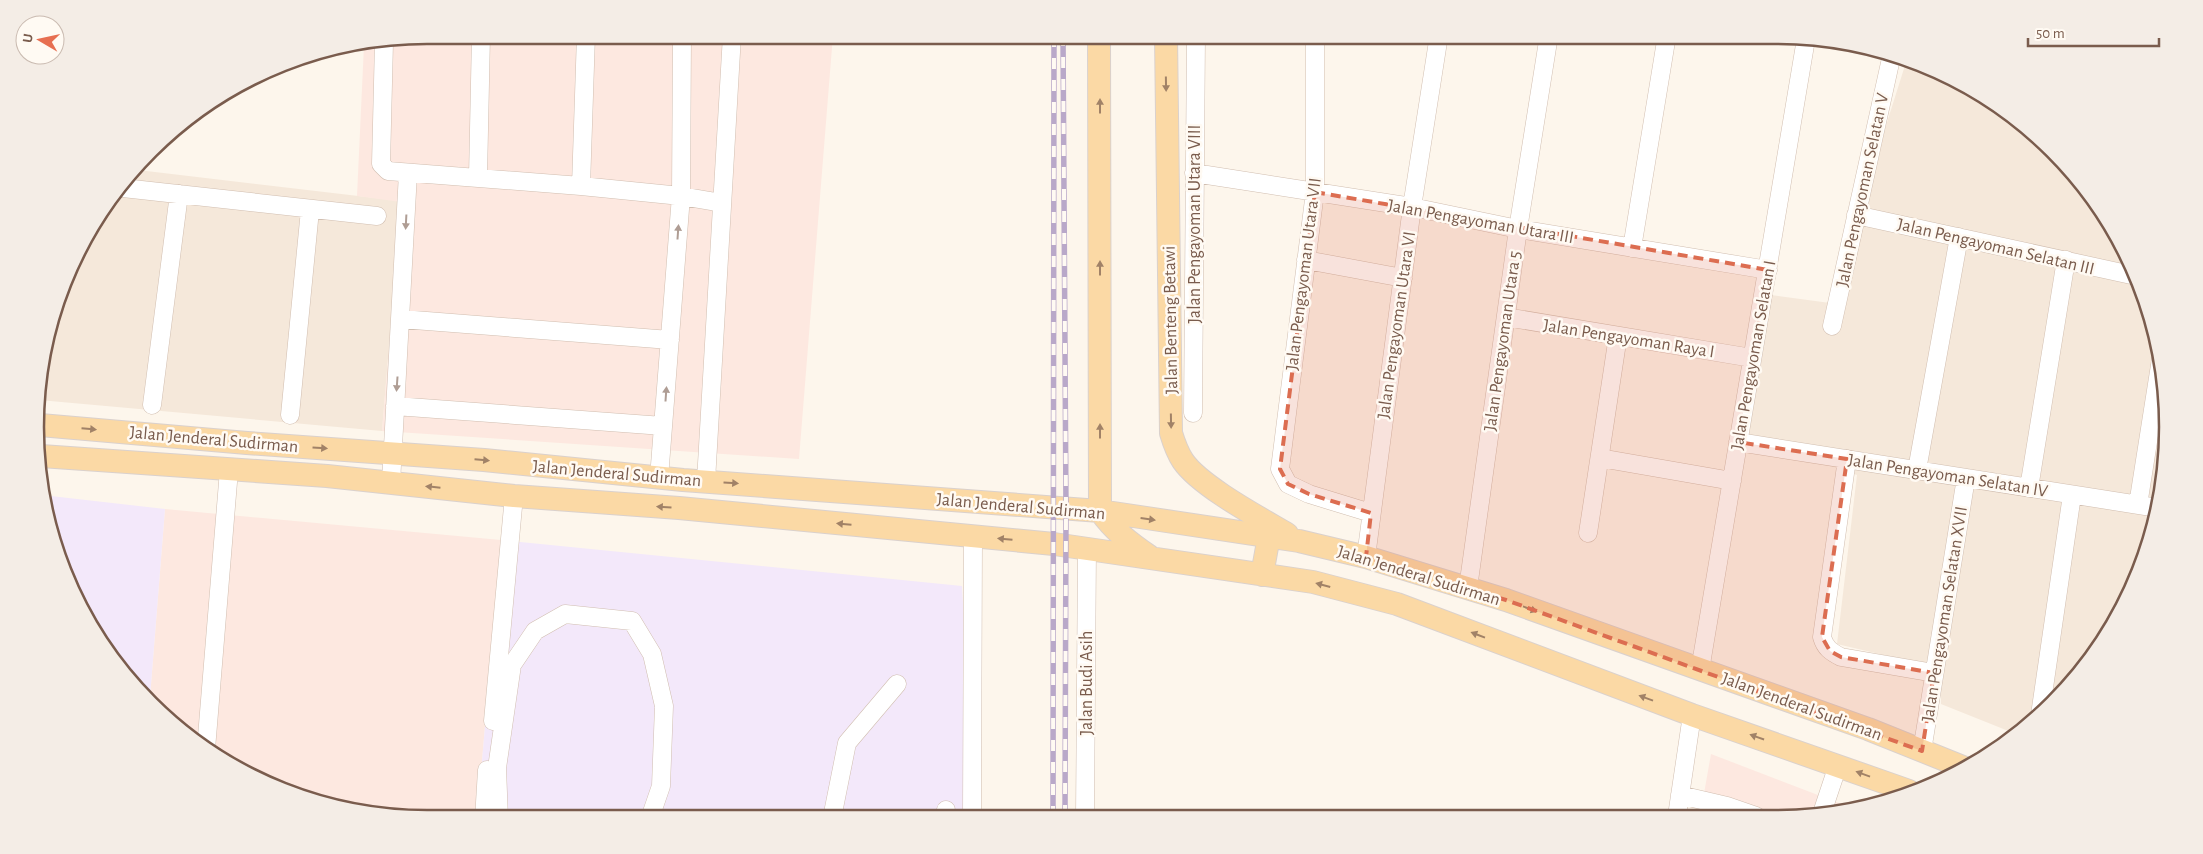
<svg xmlns="http://www.w3.org/2000/svg" width="2203" height="854" font-family="'Alegreya Sans',sans-serif">
	<rect width="100%" height="100%" fill="#fdf6ec"/>
	<path fill="#f5e8da" d="M 1907,59 L 1950,76 L 2015,116 L 2071,169 L 2116,231 L 2147,301 L 2165,376 L 2167,453 L 2155,529 L 2115,623 L 2035,722 L 2016,734 L 1941,704 L 1941,607 L 1926,665 L 1837,644 L 1857,475 L 1748,437 L 1771,295 L 1830,303 Z
		M 138,170 L 401,201 L 382,431 L 39,400 L 38,376 L 56,301 L 87,231 Z"/>
	<path fill="#fde8e0" d="M 427,35 L 833,35 L 799,459 L 382,431 L 401,202 L 357,196 L 364,45 Z
		M 165,509 L 501,540 L 477,819 L 427,819 L 325,806 L 254,779 L 189,738 L 150,697 Z
		M 1711,754 L 1852,808 L 1827,816 L 1700,816 Z"/>
	<path fill="#f3e8fa" d="M 42,495 L 165,509 L 150,697 L 101,645 L 65,577 L 43,504 Z
		M 501,540 L 962,586 L 969,707 L 967,818 L 477,819 Z"/>
	<g fill="none" stroke-linecap="round" stroke-linejoin="round">
		<defs>
			<path id="minor" d="M 1315,35 L 1315,192 L 1280,469 L 1288,484 L 1309,494 L 1371,513
				M 384,42 L 381,164 L 388,171 L 581,186 L 681,196 L 722,203
				M 1194,173 L 1412,207 L 1518,229 L 1768,270
				M 478,177 L 481,35
				M 581,186 L 586,35
				M 123,188 L 377,216
				M 1856,215 L 2136,276
				M 1632,248 L 1667,35
				M 1306,260 L 1403,278
				M 1506,317 L 1752,358
				M 401,319 L 670,340
				M 1832,326 L 1892,54
				M 152,405 L 179,194
				M 395,406 L 663,426
				M 1193,413 L 1196,35
				M 290,415 L 310,210
				M 1738,442 L 2158,508
				M 1600,458 L 1732,481
				M 1847,459 L 1822,637 C 1825,648 1831,652 1841,657 L 1934,673
				M 1917,470 L 1959,237
				M 659,478 L 681,196 L 682,35
				M 706,481 L 732,35
				M 391,483 L 408,173
				M 2029,488 L 2066,260
				M 2138,505 L 2161,359
				M 1588,533 L 1618,336
				M 1366,557 L 1412,207 L 1439,35
				M 1468,588 L 1518,229 L 1549,35
				M 1700,670 L 1806,39
				M 2040,715 L 2072,495
				M 493,721 L 514,496
				M 206,749 L 229,470
				M 1922,751 L 1966,478
				M 1680,795 L 1727,806 L 1756,816
				M 1677,816 L 1692,715
				M 1821,816 L 1838,765
				M 1085,817 L 1087,548
				M 832,818 L 847,743 L 897,684
				M 944,818 L 946,810
				M 972,818 L 973,536
				M 484,819 L 487,770
				M 499,819 L 497,768 L 512,665 L 535,631 L 565,614 L 632,621 L 652,654 L 664,706 L 661,786 L 650,818"/>
			<path id="major" d="M 1099,35 L 1100,511 C 1113,530 1130,543 1149,556
				M 1166,35 L 1171,433 C 1174,443 1177,452 1183,461 C 1200,486 1260,518 1287,534
				M 40,425 L 247,443 L 484,460 L 683,480 L 1100,511 L 1299,541 L 1366,557 L 1506,600 L 1868,729 L 1965,768
				M 41,456 L 327,476 L 514,496 L 679,508 L 1054,544 L 1313,582 L 1397,604 L 1692,715 L 1909,791
				M 1262,575 L 1269,536"/>
		</defs>
		<use href="#minor" stroke="#d1beb0" stroke-width="19"/>
		<use href="#major" stroke="#dad1cd" stroke-width="24"/>
		<use href="#minor" stroke="#fff" stroke-width="18"/>
		<use href="#major" stroke="#fbd9a5" stroke-width="22"/>
		<defs>
			<path id="rail" d="M 1063,35 L 1066,509 L 1065,817
				M 1053,817 L 1054,35"/>
		</defs>
		<use href="#rail" stroke="#b9a8c9" stroke-width="5.5"/>
		<use href="#rail" stroke="#fffaf3" stroke-width="4" stroke-dasharray="11" stroke-linecap="butt"/>
	</g>
	<defs><path id="oneway-solid" d="M-6-.8H1V-3.2L6.5 0L1 3.2V.8H-6Z" transform="scale(1.25)"/></defs>
	<g fill="#a18267">
		<use href="#oneway-solid" transform="translate(1166 84) rotate(89)"/>
		<use href="#oneway-solid" transform="translate(1100 106) rotate(-90)"/>
		<use href="#oneway-solid" transform="translate(1100 268) rotate(-90)"/>
		<use href="#oneway-solid" transform="translate(1171 421) rotate(89)"/>
		<use href="#oneway-solid" transform="translate(89 429) rotate(5)"/>
		<use href="#oneway-solid" transform="translate(1100 431) rotate(-90)"/>
		<use href="#oneway-solid" transform="translate(320 448) rotate(4)"/>
		<use href="#oneway-solid" transform="translate(482 460) rotate(5)"/>
		<use href="#oneway-solid" transform="translate(731 483) rotate(4)"/>
		<use href="#oneway-solid" transform="translate(433 487) rotate(-174)"/>
		<use href="#oneway-solid" transform="translate(664 507) rotate(-176)"/>
		<use href="#oneway-solid" transform="translate(1148 519) rotate(8)"/>
		<use href="#oneway-solid" transform="translate(844 524) rotate(-175)"/>
		<use href="#oneway-solid" transform="translate(1005 539) rotate(-175)"/>
		<use href="#oneway-solid" transform="translate(1323 585) rotate(-165)"/>
		<use href="#oneway-solid" transform="translate(1530 609) rotate(20)"/>
		<use href="#oneway-solid" transform="translate(1478 635) rotate(-159)"/>
		<use href="#oneway-solid" transform="translate(1646 698) rotate(-160)"/>
		<use href="#oneway-solid" transform="translate(1757 737) rotate(-161)"/>
		<use href="#oneway-solid" transform="translate(1863 774) rotate(-160)"/>
	</g>
	<g fill="#af9d94">
		<use href="#oneway-solid" transform="translate(406 222) rotate(93)"/>
		<use href="#oneway-solid" transform="translate(678 232) rotate(-86)"/>
		<use href="#oneway-solid" transform="translate(397 384) rotate(94)"/>
		<use href="#oneway-solid" transform="translate(666 394) rotate(-86)"/>
	</g>
	<path fill="#dc6d51" fill-opacity="0.2" stroke="#dc6d51" stroke-width="4" stroke-dasharray="10 6" stroke-linejoin="round" d="M 1315,192 L 1768,270 L 1738,442 L 1847,459 L 1822,637 L 1830,651 L 1841,657 L 1934,673 L 1922,751 L 1506,600 L 1366,557 L 1371,513 L 1309,494 L 1288,484 L 1280,469 Z"/>
	<g text-anchor="middle" stroke-width="5" stroke-linejoin="round" paint-order="stroke">
		<g font-size="18" fill="#7a5c4d" stroke="#fffaf3">
			<text transform="translate(1862 190) rotate(-78)" y="6">Jalan Pengayoman Selatan V</text>
			<text transform="translate(1481 221) rotate(10)" y="6">Jalan Pengayoman Utara III</text>
			<text transform="translate(1194 224) rotate(-90)" y="6">Jalan Pengayoman Utara VIII</text>
			<text transform="translate(1996 246) rotate(13)" y="6">Jalan Pengayoman Selatan III</text>
			<text transform="translate(1303 274) rotate(-83)" y="6">Jalan Pengayoman Utara VII</text>
			<text transform="translate(1170 320) rotate(-91)" y="6">Jalan Benteng Betawi</text>
			<text transform="translate(1396 325) rotate(-82)" y="6">Jalan Pengayoman Utara VI</text>
			<text transform="translate(1629 338) rotate(9)" y="6">Jalan Pengayoman Raya I</text>
			<text transform="translate(1502 341) rotate(-82)" y="6">Jalan Pengayoman Utara 5</text>
			<text transform="translate(1753 355) rotate(-80)" y="6">Jalan Pengayoman Selatan I</text>
			<text transform="translate(214 439) rotate(5)" y="6">Jalan Jenderal Sudirman</text>
			<text transform="translate(617 473) rotate(5)" y="6">Jalan Jenderal Sudirman</text>
			<text transform="translate(1948 475) rotate(9)" y="6">Jalan Pengayoman Selatan IV</text>
			<text transform="translate(1021 506) rotate(5)" y="6">Jalan Jenderal Sudirman</text>
			<text transform="translate(1419 575) rotate(17)" y="6">Jalan Jenderal Sudirman</text>
			<text transform="translate(1944 614) rotate(-81)" y="6">Jalan Pengayoman Selatan XVII</text>
			<text transform="translate(1086 683) rotate(-90)" y="6">Jalan Budi Asih</text>
			<text transform="translate(1802 706) rotate(20)" y="6">Jalan Jenderal Sudirman</text>
		</g>
	</g>
	<path d="M0 0H2203V854H0ZM427 44H1776A383 383 0 0 1 2159 427V427A383 383 0 0 1 1776 810H427A383 383 0 0 1 44 427V427A383 383 0 0 1 427 44Z" fill="#f4ede6" fill-rule="evenodd"/>
	<path fill="none" stroke="#7a5c4d" stroke-width="2.5" d="M427 44H1776A383 383 0 0 1 2159 427V427A383 383 0 0 1 1776 810H427A383 383 0 0 1 44 427V427A383 383 0 0 1 427 44Z"/>
	<g transform="translate(40 40) rotate(279)"><circle r="24" fill="#fffaf3" stroke="#cabbb1"/>
	<path d="M0-4L9 19L0 12L-9 19Z" fill="#e76f51"/>
	<text y="-8" font-size="14" font-weight="bold" text-anchor="middle" fill="#7a5c4d">U</text>
	</g>
	<path d="M2028 38v8h131v-8" fill="none" stroke="#7a5c4d" stroke-width="2.5"/>
	<text x="2036" y="38" font-size="15" fill="#7a5c4d" stroke="#fffaf3" stroke-width="4" paint-order="stroke">50 m</text>
</svg>
